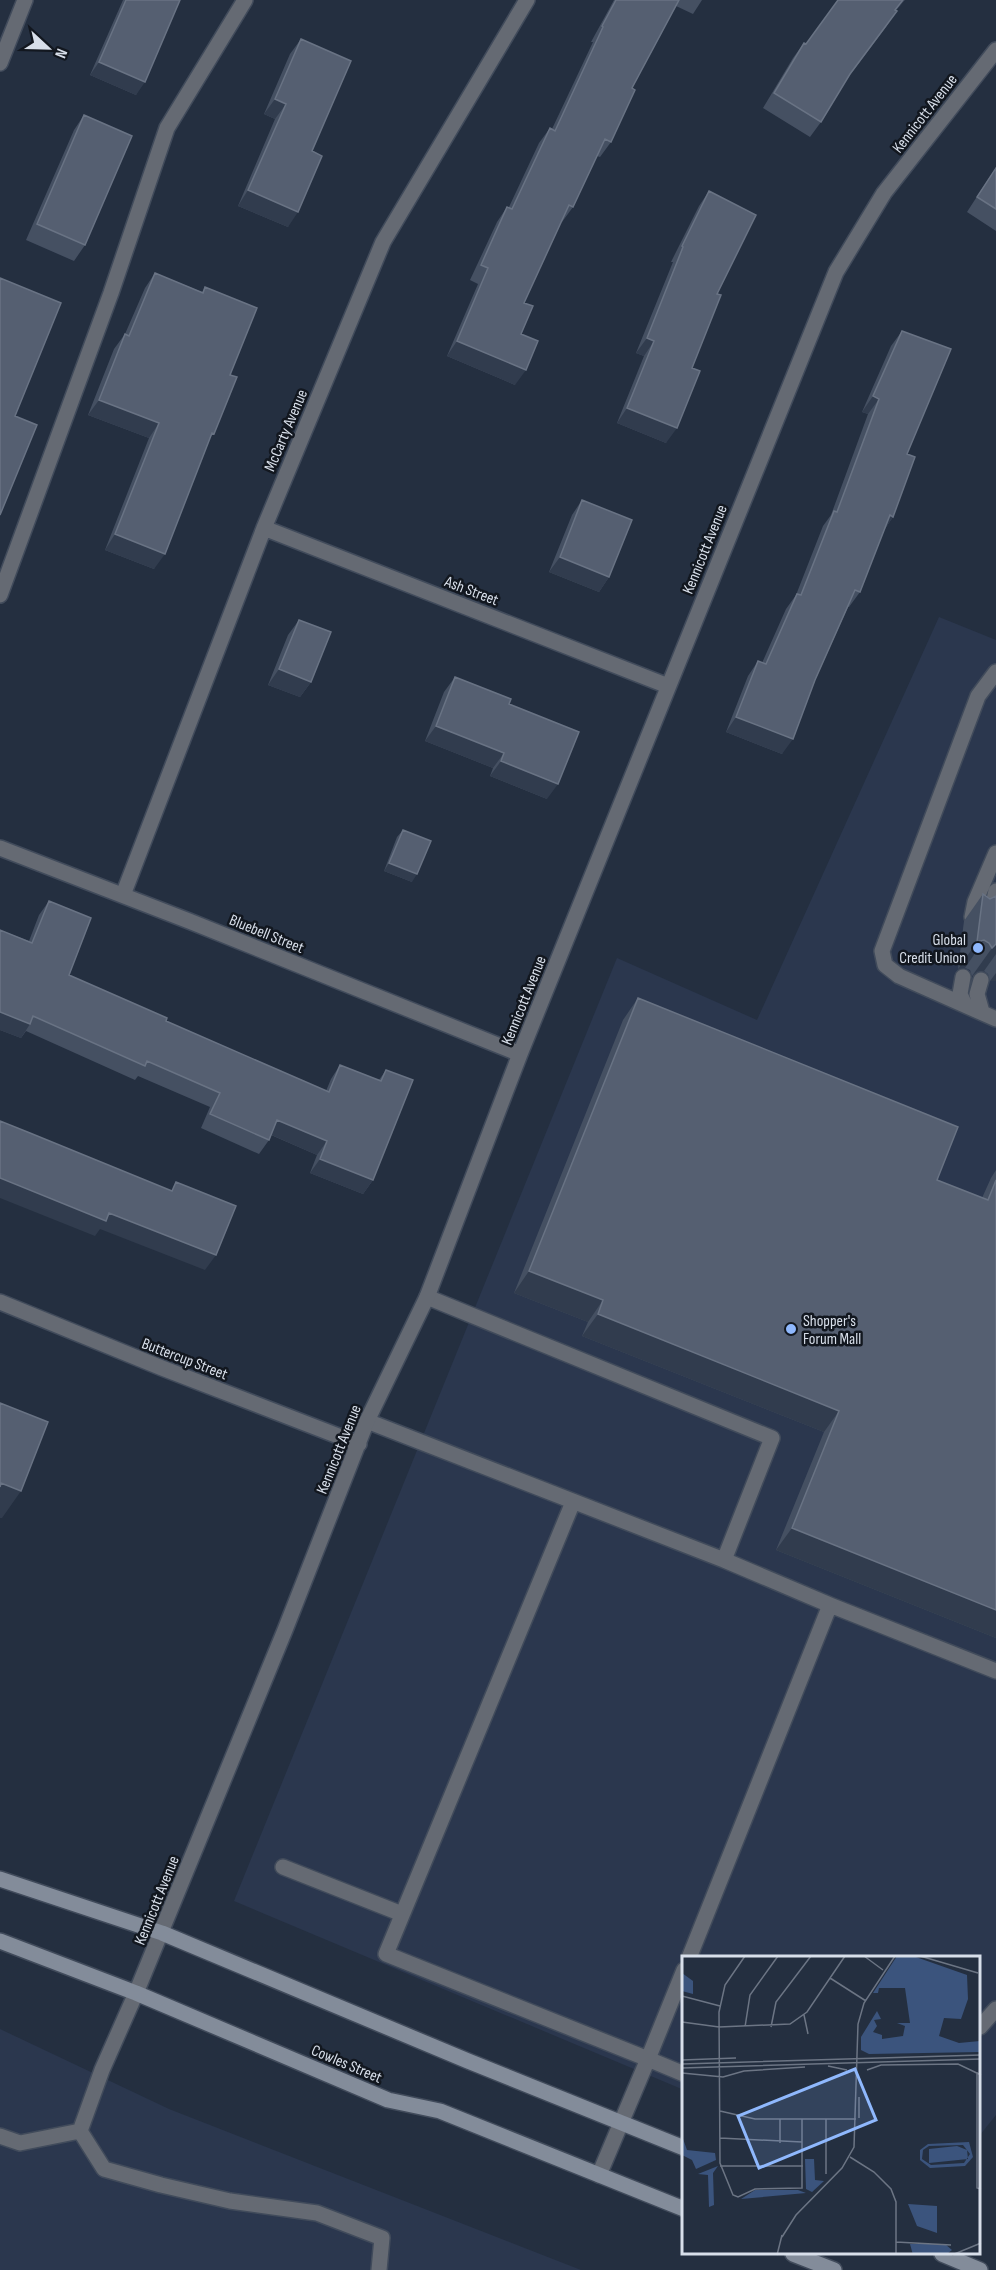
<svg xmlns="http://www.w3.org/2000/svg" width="996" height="2270" font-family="'Sofia Sans Condensed',sans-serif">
	<rect width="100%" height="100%" fill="#242f40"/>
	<path fill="#2b374e" d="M 939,617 L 996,640 L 996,2115 L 980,2135 L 980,1958 L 684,1958 L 684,2090 L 234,1901 L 617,958 L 757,1020 Z
		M 0,2029 L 169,2109 L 581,2270 L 0,2270 Z"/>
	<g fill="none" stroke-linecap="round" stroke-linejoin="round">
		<defs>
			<path id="service" d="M 0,595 L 111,293 L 167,128 L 245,0
				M 996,672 L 978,696 L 882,951 L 885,965 L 899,976 L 996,1019
				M 972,917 L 975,902 L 996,853
				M 990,917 L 996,891
				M 963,977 L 960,994 L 965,1005
				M 981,980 L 977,994 L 982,1012
				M 367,1421 L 724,1560 L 772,1438 L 427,1297
				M 573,1502 L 386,1954 L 648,2059 L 684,1970
				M 830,1605 L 996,1671
				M 283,1867 L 402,1914
				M 689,1958 L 830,1605 L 724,1560
				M 980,2027 L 996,2009
				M 80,2131 L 104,2169 L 161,2185 L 230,2201 L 317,2213 L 382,2238 L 379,2270
				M 80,2131 L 102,2070 L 136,1993
				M 0,2136 L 20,2143 L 80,2131
				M 599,2175 L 648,2059 L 684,2074"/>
			<path id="minor" d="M 0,63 L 25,0
				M 264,528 L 668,686
				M 0,848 L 189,921 L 520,1054
				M 123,895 L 264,528 L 383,242 L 527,0
				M 0,1302 L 162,1368 L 359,1444
				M 136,1993 L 285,1630 L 367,1421 L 427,1297 L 520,1054 L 836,272 L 884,193 L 996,50"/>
			<path id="secondary" d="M 0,1879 L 162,1933 L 468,2061 L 684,2148
				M 0,1941 L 136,1993 L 388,2100 L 440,2111 L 684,2209
				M 793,2254 L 834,2270
				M 942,2254 L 980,2270"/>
		</defs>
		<use href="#service" stroke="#414b5b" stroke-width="18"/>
		<use href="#minor" stroke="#414b5b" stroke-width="18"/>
		<use href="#secondary" stroke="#414b5b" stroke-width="18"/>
		<use href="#service" stroke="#656a73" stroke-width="15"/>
		<use href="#minor" stroke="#656a73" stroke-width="15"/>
		<use href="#secondary" stroke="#838c9a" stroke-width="15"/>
	</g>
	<path fill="#455062" d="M 123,0 L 180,0 L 136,95 L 90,75 Z
		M 614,0 L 702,0 L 693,14 L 676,6 L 632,88 L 611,142 L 600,157 L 597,156 L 573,207 L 562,222 L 561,222 L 524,303 L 515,385 L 447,356 L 478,284 L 470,280 L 497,222 L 507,207 L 509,207 L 539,143 L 550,128 L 552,129 L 593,42 L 591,42 Z
		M 838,0 L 905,0 L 896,10 L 886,27 L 847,79 L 821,122 L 810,137 L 763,108 L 793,58 L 804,43 L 806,44 Z
		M 301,39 L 312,151 L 288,227 L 238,206 L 275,119 L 264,114 L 290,54 Z
		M 84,115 L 85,245 L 74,261 L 26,240 L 74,130 Z
		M 996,167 L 996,231 L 967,212 Z
		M 709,191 L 717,294 L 666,443 L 617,423 L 644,356 L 636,353 L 673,262 L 671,262 L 699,206 Z
		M 155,273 L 202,292 L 205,287 L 230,375 L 209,441 L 154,569 L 105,550 L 149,438 L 88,415 L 114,349 L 125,334 L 145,288 Z
		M 902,331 L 907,454 L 893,517 L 884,530 L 860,592 L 849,607 L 848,607 L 782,754 L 726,732 L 748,676 L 758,661 L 762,663 L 786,609 L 796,595 L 823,526 L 831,515 L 868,414 L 862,412 L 891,346 Z
		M 582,500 L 609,577 L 599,592 L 549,572 L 572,515 Z
		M 299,620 L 311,682 L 300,697 L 268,685 L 288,635 Z
		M 455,677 L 509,704 L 547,799 L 490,776 L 493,768 L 425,741 L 444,692 Z
		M 403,830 L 412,882 L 384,871 L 397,837 Z
		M 983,894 L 990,899 L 996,896 L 996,981 L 990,981 L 988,974 L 984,971 L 978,971 L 972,976 L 970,970 L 965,968 L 958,969 L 964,921 Z
		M 49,901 L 69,975 L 166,1021 L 326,1091 L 331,1079 L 340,1065 L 379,1080 L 386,1070 L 373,1180 L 363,1194 L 310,1173 L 317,1155 L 271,1135 L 269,1140 L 259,1154 L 201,1128 L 210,1107 L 138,1076 L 135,1080 L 26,1031 L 21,1038 L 0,1030 L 0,930 L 29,941 L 39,915 Z
		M 638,998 L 937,1180 L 982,1198 L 991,1178 L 996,1170 L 996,1638 L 776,1550 L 824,1432 L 582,1336 L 588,1322 L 514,1293 L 623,1020 Z"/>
	<path fill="#313c4e" d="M 903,0 L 905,0 L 884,25 L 895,10 Z
		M 99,62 L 145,82 L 136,95 L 90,75 Z
		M 275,99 L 286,104 L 275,119 L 264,114 Z
		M 248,190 L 298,212 L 288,227 L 238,206 Z
		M 647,338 L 654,341 L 644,356 L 636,353 Z
		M 457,341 L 526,370 L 515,385 L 447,356 Z
		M 873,396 L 879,399 L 868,414 L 862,412 Z
		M 99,400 L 159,423 L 149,438 L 88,415 Z
		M 627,408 L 677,428 L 666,443 L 617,423 Z
		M 890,515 L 893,517 L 883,532 Z
		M 115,534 L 165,554 L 154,569 L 105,550 Z
		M 560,557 L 609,577 L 599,592 L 549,572 Z
		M 279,669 L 311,682 L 300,697 L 268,685 Z
		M 736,717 L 793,739 L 782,754 L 726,732 Z
		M 436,726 L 504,753 L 493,768 L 425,741 Z
		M 501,761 L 558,784 L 547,799 L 490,776 Z
		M 389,863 L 417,874 L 412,882 L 384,871 Z
		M 984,940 L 965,968 L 958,969 L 977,942 Z
		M 996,944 L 996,954 L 984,971 L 978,971 L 972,976 L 992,948 Z
		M 996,973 L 996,981 L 990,981 Z
		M 0,1012 L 30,1024 L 21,1038 L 0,1030 Z
		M 277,1120 L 327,1141 L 317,1155 L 267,1133 Z
		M 320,1159 L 373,1180 L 363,1194 L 310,1173 Z
		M 0,1178 L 109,1213 L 216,1255 L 205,1270 L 100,1229 L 95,1236 L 0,1198 Z
		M 529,1271 L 603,1300 L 588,1322 L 514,1293 Z
		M 598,1314 L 839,1411 L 824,1432 L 582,1336 Z
		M 1,1483 L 21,1491 L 2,1518 L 0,1518 L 0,1485 Z
		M 792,1528 L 996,1610 L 996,1638 L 776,1550 Z"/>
	<path fill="#555f71" stroke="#697384" stroke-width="1.5" d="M 126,0 L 180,0 L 145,82 L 99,62 Z
		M 616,0 L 679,0 L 632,88 L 635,90 L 611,142 L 605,139 L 573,207 L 569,205 L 524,303 L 533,306 L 521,334 L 538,341 L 526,370 L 457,341 L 488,268 L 481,265 L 507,207 L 512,209 L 550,128 L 555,131 L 603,27 L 602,26 Z
		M 838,0 L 903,0 L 895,10 L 897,11 L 850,74 L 821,122 L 774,93 L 804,43 L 806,44 Z
		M 301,39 L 351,61 L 312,151 L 322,156 L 298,212 L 248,190 L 286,104 L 275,99 Z
		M 84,115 L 132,136 L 85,245 L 37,224 Z
		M 996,168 L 996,209 L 977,197 Z
		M 709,191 L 756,215 L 717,294 L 721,295 L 692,368 L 700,371 L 677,428 L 627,408 L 654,341 L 647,338 L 683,247 L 682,246 Z
		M 155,273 L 203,293 L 205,287 L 257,308 L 230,375 L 237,377 L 214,434 L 212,433 L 165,554 L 115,534 L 159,423 L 99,400 L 125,334 L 129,336 Z
		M 0,278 L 61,303 L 15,416 L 37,425 L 0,515 Z
		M 902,331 L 951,349 L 907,454 L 915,457 L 893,517 L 890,515 L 860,592 L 855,590 L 815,680 L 793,739 L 736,717 L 758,661 L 766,664 L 797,594 L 801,595 L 834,511 L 837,512 L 879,399 L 873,396 Z
		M 582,500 L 632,520 L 609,577 L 560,557 Z
		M 299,620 L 331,632 L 311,682 L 279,669 Z
		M 455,677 L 511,699 L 509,704 L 579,732 L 558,784 L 501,761 L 504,753 L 436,726 Z
		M 403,830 L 431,841 L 417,874 L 389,863 Z
		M 983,894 L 990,899 L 996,896 L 996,944 L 992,948 L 989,943 L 984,940 L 977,942 Z
		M 49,901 L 91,918 L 69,975 L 167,1018 L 166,1021 L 329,1092 L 340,1065 L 381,1081 L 386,1070 L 413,1080 L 373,1180 L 320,1159 L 327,1141 L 277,1120 L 269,1140 L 210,1114 L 220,1093 L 147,1061 L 145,1066 L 33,1016 L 30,1024 L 0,1012 L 0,930 L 32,943 Z
		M 638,998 L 958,1127 L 937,1180 L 988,1200 L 996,1180 L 996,1610 L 792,1528 L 839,1411 L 598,1314 L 603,1300 L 529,1271 Z
		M 0,1121 L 30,1133 L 172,1191 L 176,1182 L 236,1206 L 216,1255 L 109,1213 L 106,1221 L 0,1178 Z
		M 0,1403 L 48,1422 L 21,1491 L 1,1483 L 0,1487 Z"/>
	<g fill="#8fb8fd" stroke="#12171f" stroke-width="2">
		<circle cx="978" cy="948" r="6"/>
		<circle cx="791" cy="1329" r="6"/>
	</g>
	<g text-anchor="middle" stroke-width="5" stroke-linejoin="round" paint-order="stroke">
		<g font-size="16" fill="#d8dfea" stroke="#12171f">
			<text transform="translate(924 113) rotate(-52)" y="6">Kennicott Avenue</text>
			<text transform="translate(285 430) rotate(-67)" y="6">McCarty Avenue</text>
			<text transform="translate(704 549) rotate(-68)" y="6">Kennicott Avenue</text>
			<text transform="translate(472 590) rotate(21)" y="6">Ash Street</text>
			<text transform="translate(267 933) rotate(22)" y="6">Bluebell Street</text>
			<text transform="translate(523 1000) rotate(-68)" y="6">Kennicott Avenue</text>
			<text transform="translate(185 1358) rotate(21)" y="6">Buttercup Street</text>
			<text transform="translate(338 1449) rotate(-68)" y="6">Kennicott Avenue</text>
			<text transform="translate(156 1900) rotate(-68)" y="6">Kennicott Avenue</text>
			<text transform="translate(347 2063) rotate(23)" y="6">Cowles Street</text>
		</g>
		<g font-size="16" fill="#d8dfea" stroke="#12171f" text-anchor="end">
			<text x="966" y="945">Global<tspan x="966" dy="18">Credit Union</tspan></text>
			<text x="803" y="1326" text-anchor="start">Shopper's<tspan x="803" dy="18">Forum Mall</tspan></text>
		</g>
	</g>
	<g transform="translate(682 1956)">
		<rect width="298" height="298" fill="#242f40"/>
		<path d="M 215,0 L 231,0 L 285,19 L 286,43 L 279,63 L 262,62 L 257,80 L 277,87 L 298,85 L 298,96 L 187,98 L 179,94 L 179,81 L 195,55 L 199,63 L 192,64 L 195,70 L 191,76 L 200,79 L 200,83 L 221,80 L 223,70 L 215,67 L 228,67 L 223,32 L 197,32 L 196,37 L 191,37 ZM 0,17 L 11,25 L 11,38 L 0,35 ZM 0,180 L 5,194 L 33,197 L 34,204 L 14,213 L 10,204 L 0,199 ZM 287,186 L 291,201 L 283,210 L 248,212 L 238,204 L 238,194 L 246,188 ZM 281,189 L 288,198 L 282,207 L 249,209 L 240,203 L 241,194 L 247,190 ZM 275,190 L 285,194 L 286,203 L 247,207 L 247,193 ZM 123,203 L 132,203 L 133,224 L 142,225 L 130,236 L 124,233 ZM 36,210 L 31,217 L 32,249 L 27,251 L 26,219 L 16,218 ZM 73,234 L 116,234 L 124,237 L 59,243 ZM 226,248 L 255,250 L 255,277 L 235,270 ZM 228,288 L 263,288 L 270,294 L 265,298 L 231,299 Z" fill="#3b547d" fill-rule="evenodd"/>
		<path fill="none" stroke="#6c7584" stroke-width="1.5" d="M 63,0 L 43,29 L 37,56 L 38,207 L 51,239 L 56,241 L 73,233 L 120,232 L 120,163M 182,0 L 201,14M 238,0 L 296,17M 148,22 L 184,45M 0,40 L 38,50M 122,59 L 126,78M 0,66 L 37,71 L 108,68 L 125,56 L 163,0M 63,71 L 68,39 L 96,0M 89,71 L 94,46 L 129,0M 0,104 L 54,102M 0,108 L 299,99M 146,110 L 165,114M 0,112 L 299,103M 185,114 L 199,109 L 276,108 L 299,119M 295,116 L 295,232 L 299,233M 0,117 L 41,121 L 62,115 L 123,111M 177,141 L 177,162M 38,155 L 73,163 L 174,163M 98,163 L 98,187M 38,182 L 120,186M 168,201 L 192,216 L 209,233 L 214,246 L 214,299M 38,210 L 121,210M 144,218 L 144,163M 100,281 L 114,259 L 160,212 L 172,191 L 176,68 L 182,47 L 213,0M 214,286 L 269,289M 95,299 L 100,279M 270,299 L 299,287"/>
		<path fill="#8fb8fd" fill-opacity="0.15" stroke="#8fb8fd" stroke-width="3" d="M 173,113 L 194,164 L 77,212 L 56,160 Z"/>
		<rect width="298" height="298" fill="none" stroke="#d8dfea" stroke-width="3"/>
	</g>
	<g transform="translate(48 48) rotate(112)" stroke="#12171f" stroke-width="4.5" paint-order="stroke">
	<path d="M0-4.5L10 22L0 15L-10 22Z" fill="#d8dfea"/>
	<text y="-9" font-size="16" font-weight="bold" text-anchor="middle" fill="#d8dfea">N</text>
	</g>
</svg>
